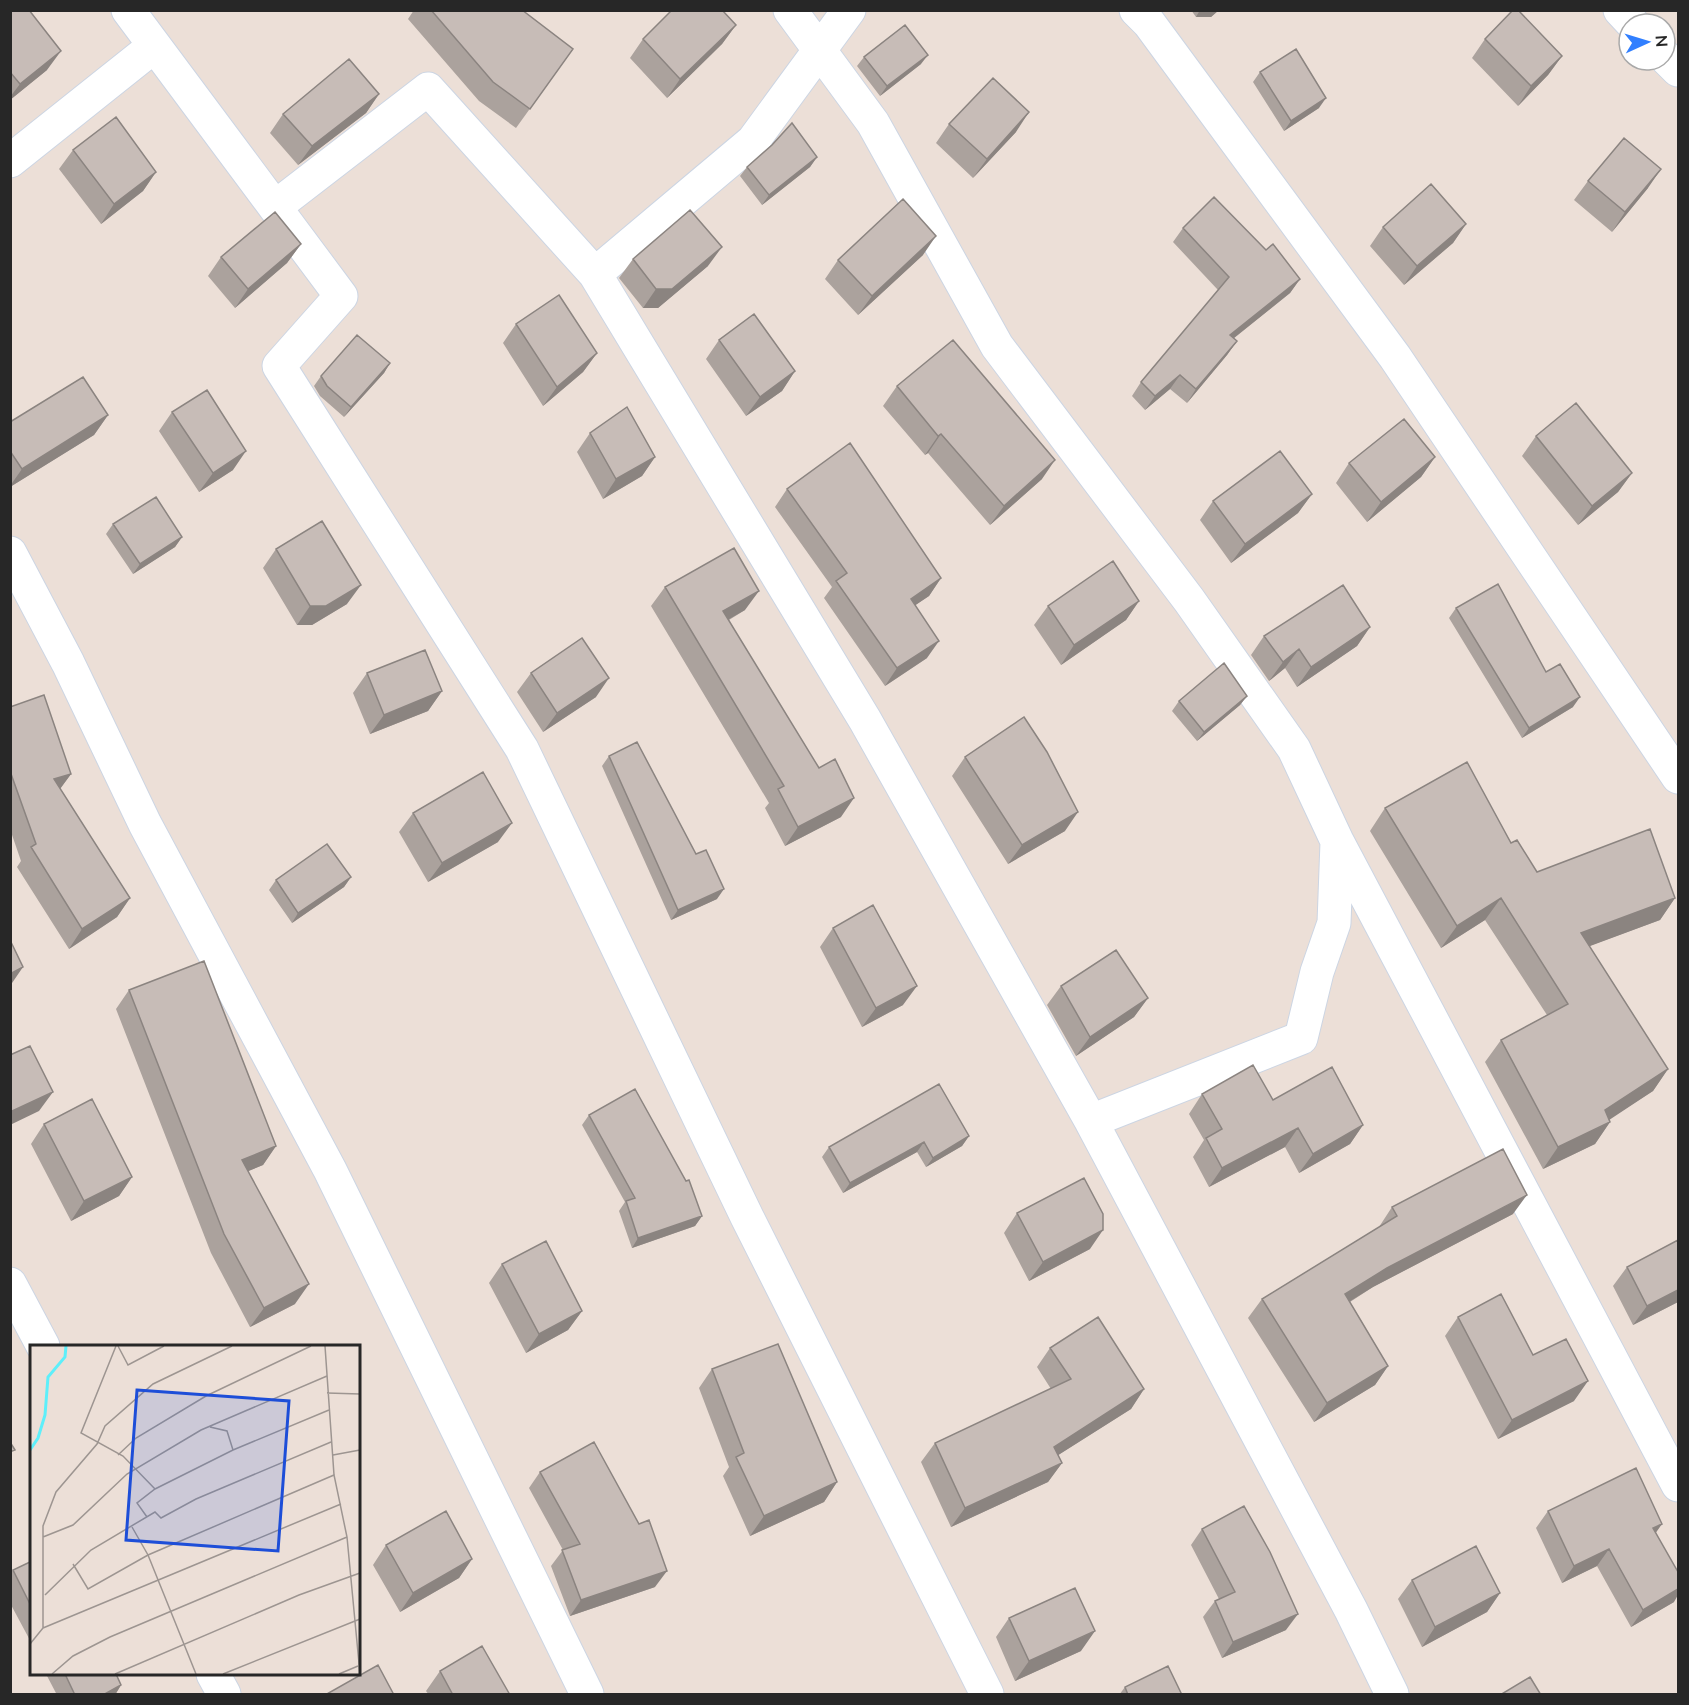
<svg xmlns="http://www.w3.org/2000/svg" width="1689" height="1705" font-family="'Nunito Sans',sans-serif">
	<rect width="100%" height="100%" fill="#ecdfd7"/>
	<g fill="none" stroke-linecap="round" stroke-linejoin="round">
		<defs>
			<path id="minor" d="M 128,10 L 341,296 L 279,366 L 522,749 L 747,1217 L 987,1694
				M 790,10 L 873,123 L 997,346 L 1189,600 L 1294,749 L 1337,841 L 1678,1485
				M 1136,10 L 1149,23 L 1395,357 L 1678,777
				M 1620,10 L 1633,24
				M 1665,57 L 1678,70
				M 10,161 L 153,47
				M 275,207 L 428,89 L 595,274 L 865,720 L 1091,1121 L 1351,1610 L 1392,1694
				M 595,274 L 753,141 L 849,10
				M 10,553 L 68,663 L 145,824 L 330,1170 L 587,1694
				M 1091,1121 L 1301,1038 L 1317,972 L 1334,923 L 1337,842
				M 10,1284 L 43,1346
				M 213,1674 L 224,1694"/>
		</defs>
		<use href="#minor" stroke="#ccd5e3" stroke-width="35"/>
		<use href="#minor" stroke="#fff" stroke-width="33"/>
	</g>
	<path fill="#aba29d" d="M 10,10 L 47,70 L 10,100 Z
		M 414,10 L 522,10 L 573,49 L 516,128 L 479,101 L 408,19 Z
		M 1191,10 L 1219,10 L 1211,17 L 1196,17 Z
		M 736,25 L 722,44 L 667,98 L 630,58 L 643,39 Z
		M 1485,39 L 1562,56 L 1548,75 L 1518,106 L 1472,58 Z
		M 864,57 L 921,64 L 880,96 L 857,66 Z
		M 1260,72 L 1319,108 L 1284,131 L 1253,82 Z
		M 379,94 L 366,113 L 298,165 L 270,133 L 283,114 Z
		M 949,124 L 1016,132 L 973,178 L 936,143 Z
		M 73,150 L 156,172 L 143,191 L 101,224 L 59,169 Z
		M 817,157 L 810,167 L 762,205 L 740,176 L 747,167 Z
		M 1588,181 L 1648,188 L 1612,232 L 1574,200 Z
		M 1466,224 L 1453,243 L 1404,285 L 1370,246 L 1383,227 Z
		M 1183,228 L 1266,250 L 1300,279 L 1290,293 L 1233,339 L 1237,341 L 1227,355 L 1187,403 L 1170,389 L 1145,410 L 1132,396 L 1141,382 L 1218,290 L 1173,242 Z
		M 301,244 L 287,263 L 235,308 L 208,276 L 221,257 Z
		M 923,255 L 858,315 L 825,279 L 838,260 Z
		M 633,259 L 708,266 L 658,308 L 643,308 L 619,278 Z
		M 516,324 L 597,353 L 583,372 L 543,406 L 503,343 Z
		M 719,340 L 795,371 L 782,391 L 746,416 L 706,359 Z
		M 390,363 L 384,373 L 344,417 L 320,396 L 314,386 L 321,376 Z
		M 897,386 L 1042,479 L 990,525 L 928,453 L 925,455 L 883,406 Z
		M 172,412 L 233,470 L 199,492 L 159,431 Z
		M 108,415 L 94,435 L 10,487 L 10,422 Z
		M 590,433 L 655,457 L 642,476 L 603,499 L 577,452 Z
		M 1536,436 L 1632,473 L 1618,492 L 1578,525 L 1522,456 Z
		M 1435,457 L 1421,477 L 1367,522 L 1336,483 L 1349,463 Z
		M 787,489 L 941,578 L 929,596 L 915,605 L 927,658 L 885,686 L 824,598 L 832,587 L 775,507 Z
		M 1312,494 L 1298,513 L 1231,563 L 1200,520 L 1213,501 Z
		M 113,524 L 182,537 L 175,547 L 133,574 L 106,534 Z
		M 276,549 L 347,604 L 312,625 L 297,625 L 263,568 Z
		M 665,587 L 745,610 L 729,620 L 841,817 L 785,846 L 765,808 L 769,803 L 651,606 Z
		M 1139,601 L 1126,620 L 1061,665 L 1034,625 L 1048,606 Z
		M 1456,608 L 1546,672 L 1573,707 L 1522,738 L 1449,618 Z
		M 1370,627 L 1357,646 L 1297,687 L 1285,668 L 1269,681 L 1251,655 L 1264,636 Z
		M 367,673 L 442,691 L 428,711 L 370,734 L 353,693 Z
		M 531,673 L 596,697 L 543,732 L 517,692 Z
		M 1247,696 L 1240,705 L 1197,741 L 1172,711 L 1179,701 Z
		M 10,707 L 71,774 L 60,789 L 130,898 L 117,917 L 69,949 L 17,867 L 21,861 L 10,829 Z
		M 609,756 L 696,854 L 717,899 L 671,920 L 602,766 Z
		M 965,757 L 1065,831 L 1008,864 L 952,776 Z
		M 1385,808 L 1511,843 L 1537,872 L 1675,898 L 1660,920 L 1589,946 L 1668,1069 L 1653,1091 L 1609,1119 L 1610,1122 L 1595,1144 L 1543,1169 L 1485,1062 L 1501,1040 L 1547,1015 L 1485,920 L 1441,948 L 1370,831 Z
		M 413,813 L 498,842 L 428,882 L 399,832 Z
		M 351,877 L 344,887 L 292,923 L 269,890 L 276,880 Z
		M 833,928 L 903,1005 L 862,1027 L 820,947 Z
		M 1061,986 L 1148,998 L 1134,1017 L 1076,1056 L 1047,1005 Z
		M 129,990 L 276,1146 L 263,1165 L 248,1171 L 295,1304 L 250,1327 L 211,1253 L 116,1009 Z
		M 1202,1094 L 1273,1100 L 1363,1125 L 1350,1144 L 1299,1173 L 1285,1147 L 1209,1187 L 1193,1157 L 1204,1140 L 1189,1114 Z
		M 589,1115 L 686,1181 L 702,1216 L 695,1226 L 632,1248 L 619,1211 L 625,1202 L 582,1125 Z
		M 44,1124 L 132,1177 L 119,1196 L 71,1221 L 31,1144 Z
		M 969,1136 L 962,1146 L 926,1167 L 917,1152 L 843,1193 L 822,1157 L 829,1147 Z
		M 1392,1207 L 1513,1214 L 1373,1287 L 1350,1302 L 1388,1366 L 1375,1385 L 1314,1422 L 1248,1318 L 1262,1299 L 1379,1227 Z
		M 1017,1213 L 1090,1249 L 1029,1281 L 1004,1233 Z
		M 502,1264 L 582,1311 L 568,1330 L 526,1353 L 489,1283 Z
		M 1627,1267 L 1678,1302 L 1633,1325 L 1613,1286 Z
		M 1458,1317 L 1533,1355 L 1574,1401 L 1498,1439 L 1445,1336 Z
		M 1050,1348 L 1144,1389 L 1131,1409 L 1058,1455 L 1062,1463 L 1048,1482 L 951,1527 L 921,1462 L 935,1443 L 1051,1389 L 1037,1367 Z
		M 712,1369 L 837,1482 L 824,1502 L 750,1536 L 723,1476 L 729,1467 L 699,1388 Z
		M 540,1472 L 655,1587 L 570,1616 L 551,1566 L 563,1550 L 529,1488 Z
		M 1548,1511 L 1656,1533 L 1674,1602 L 1631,1627 L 1597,1566 L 1562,1583 L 1536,1528 Z
		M 1202,1529 L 1286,1630 L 1222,1658 L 1203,1617 L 1215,1601 L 1219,1599 L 1191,1545 Z
		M 386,1545 L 472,1559 L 459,1578 L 400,1612 L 373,1565 Z
		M 32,1561 L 32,1644 L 10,1603 L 10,1573 L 13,1570 Z
		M 1412,1580 L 1500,1593 L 1487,1612 L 1422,1647 L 1398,1599 Z
		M 1009,1618 L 1081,1651 L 1015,1681 L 996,1637 Z
		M 440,1671 L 510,1695 L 429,1695 L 426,1691 Z
		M 46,1674 L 116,1674 L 121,1685 L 115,1695 L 57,1695 Z
		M 1125,1687 L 1182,1695 L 1119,1695 Z"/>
	<path fill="#8b8480" d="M 1200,10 L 1219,10 L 1211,17 L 1196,17 Z
		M 736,25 L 722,44 L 667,98 L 680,79 Z
		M 61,51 L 47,70 L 10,100 L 10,97 L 20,84 Z
		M 928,55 L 921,64 L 880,96 L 887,86 Z
		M 1562,56 L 1548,75 L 1518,106 L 1531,86 Z
		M 379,94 L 366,113 L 298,165 L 312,146 Z
		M 1326,98 L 1319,108 L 1284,131 L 1291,121 Z
		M 1029,112 L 1016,132 L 973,178 L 987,159 Z
		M 817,157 L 810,167 L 762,205 L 769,195 Z
		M 1661,169 L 1648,188 L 1612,232 L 1625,212 Z
		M 156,172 L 143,191 L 101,224 L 114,204 Z
		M 1466,224 L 1453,243 L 1404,285 L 1417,266 Z
		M 936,236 L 923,255 L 858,315 L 872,296 Z
		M 301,244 L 287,263 L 235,308 L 248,289 Z
		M 722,247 L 708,266 L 658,308 L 643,308 L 656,289 Z
		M 1300,279 L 1290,293 L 1220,349 L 1230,335 Z
		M 1237,341 L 1227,355 L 1187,403 L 1196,389 Z
		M 597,353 L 583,372 L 543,406 L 557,387 Z
		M 390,363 L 384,373 L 344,417 L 351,407 Z
		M 795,371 L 782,391 L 746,416 L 760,397 Z
		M 1180,375 L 1170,389 L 1145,410 L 1155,396 Z
		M 108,415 L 94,435 L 10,487 L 10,486 L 22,469 Z
		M 941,434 L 928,453 L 925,455 L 938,436 Z
		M 246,451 L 233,470 L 199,492 L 213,473 Z
		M 655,457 L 642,476 L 603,499 L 616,479 Z
		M 1435,457 L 1421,477 L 1367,522 L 1381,502 Z
		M 1055,460 L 1042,479 L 990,525 L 1004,506 Z
		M 1632,473 L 1618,492 L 1578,525 L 1592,506 Z
		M 1312,494 L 1298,513 L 1231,563 L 1245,544 Z
		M 182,537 L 175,547 L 133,574 L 140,564 Z
		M 941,578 L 929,596 L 898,617 L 911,599 Z
		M 361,585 L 347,604 L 312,625 L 297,625 L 310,606 Z
		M 759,591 L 745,610 L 710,630 L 723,611 Z
		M 1139,601 L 1126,620 L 1061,665 L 1074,645 Z
		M 1370,627 L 1357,646 L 1297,687 L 1311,667 Z
		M 939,641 L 927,658 L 885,686 L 897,668 Z
		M 1299,649 L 1285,668 L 1269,681 L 1283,662 Z
		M 609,678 L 596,697 L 543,732 L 557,713 Z
		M 442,691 L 428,711 L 370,734 L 384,715 Z
		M 1247,696 L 1240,705 L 1197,741 L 1204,732 Z
		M 1580,697 L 1573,707 L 1522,738 L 1529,728 Z
		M 71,774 L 57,793 L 54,779 Z
		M 854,798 L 841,817 L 785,846 L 798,827 Z
		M 1078,812 L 1065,831 L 1008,864 L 1022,845 Z
		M 512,823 L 498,842 L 428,882 L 442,863 Z
		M 351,877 L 344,887 L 292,923 L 298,913 Z
		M 724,889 L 717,899 L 671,920 L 678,910 Z
		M 130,898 L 117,917 L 69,949 L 82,929 Z
		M 1501,898 L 1485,920 L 1441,948 L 1457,926 Z
		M 1675,898 L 1660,920 L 1566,955 L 1581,933 Z
		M 23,967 L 10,986 L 10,974 Z
		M 917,986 L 903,1005 L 862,1027 L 876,1008 Z
		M 1148,998 L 1134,1017 L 1076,1056 L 1090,1037 Z
		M 1668,1069 L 1653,1091 L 1594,1130 L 1610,1122 L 1595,1144 L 1543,1169 L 1558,1147 L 1605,1110 Z
		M 53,1092 L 39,1111 L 10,1125 L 10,1112 Z
		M 1363,1125 L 1350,1144 L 1299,1173 L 1313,1154 Z
		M 1298,1128 L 1285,1147 L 1209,1187 L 1222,1168 Z
		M 969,1136 L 962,1146 L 926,1167 L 933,1158 Z
		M 924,1142 L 917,1152 L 843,1193 L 850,1183 Z
		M 276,1146 L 263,1165 L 229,1179 L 242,1160 Z
		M 132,1177 L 119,1196 L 71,1221 L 84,1201 Z
		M 1527,1195 L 1513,1214 L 1373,1287 L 1331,1313 L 1345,1294 L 1387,1268 Z
		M 702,1216 L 695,1226 L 632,1248 L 638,1238 Z
		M 1103,1230 L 1090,1249 L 1029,1281 L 1043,1262 Z
		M 309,1284 L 295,1304 L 250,1327 L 264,1308 Z
		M 1678,1290 L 1678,1302 L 1633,1325 L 1647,1306 Z
		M 582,1311 L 568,1330 L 526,1353 L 539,1334 Z
		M 1388,1366 L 1375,1385 L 1314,1422 L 1327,1403 Z
		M 1588,1381 L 1574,1401 L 1498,1439 L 1512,1420 Z
		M 1144,1389 L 1131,1409 L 1041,1466 L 1054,1447 Z
		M 1062,1463 L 1048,1482 L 951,1527 L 965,1508 Z
		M 837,1482 L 824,1502 L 750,1536 L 764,1516 Z
		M 1662,1524 L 1650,1541 L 1653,1528 Z
		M 1609,1549 L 1597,1566 L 1562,1583 L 1574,1566 Z
		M 472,1559 L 459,1578 L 400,1612 L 413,1593 Z
		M 667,1571 L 655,1587 L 570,1616 L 581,1600 Z
		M 1678,1589 L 1678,1595 L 1674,1602 L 1631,1627 L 1643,1610 Z
		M 1500,1593 L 1487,1612 L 1422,1647 L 1435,1627 Z
		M 1298,1614 L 1286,1630 L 1222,1658 L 1233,1642 Z
		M 1095,1631 L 1081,1651 L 1015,1681 L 1029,1661 Z
		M 121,1685 L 115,1695 L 103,1695 Z"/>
	<path fill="#c7bcb7" stroke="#8b8480" stroke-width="1.5" d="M 10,10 L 29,10 L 61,51 L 20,84 L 10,72 Z
		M 431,10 L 522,10 L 573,49 L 530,109 L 493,82 Z
		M 672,10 L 722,10 L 736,25 L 680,79 L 643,39 Z
		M 1513,10 L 1518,10 L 1562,56 L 1531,86 L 1485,39 Z
		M 905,25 L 928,55 L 887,86 L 864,57 Z
		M 1296,49 L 1326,98 L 1291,121 L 1260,72 Z
		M 349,59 L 379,94 L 312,146 L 283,114 Z
		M 993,78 L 1029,112 L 987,159 L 949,124 Z
		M 116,117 L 156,172 L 114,204 L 73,150 Z
		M 792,123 L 817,157 L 769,195 L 747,167 L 772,145 Z
		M 1624,138 L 1661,169 L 1625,212 L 1588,181 Z
		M 1431,184 L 1466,224 L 1417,266 L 1383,227 Z
		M 1214,197 L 1266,250 L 1273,244 L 1300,279 L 1230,335 L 1237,341 L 1196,389 L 1180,375 L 1155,396 L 1141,382 L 1229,277 L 1183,228 Z
		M 903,199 L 936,236 L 872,296 L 838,260 Z
		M 690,210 L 722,247 L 672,289 L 656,289 L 633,259 Z
		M 275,212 L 301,244 L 248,289 L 221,257 Z
		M 559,295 L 597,353 L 557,387 L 516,324 Z
		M 754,314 L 795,371 L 760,397 L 719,340 Z
		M 357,335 L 390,363 L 351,407 L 327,386 L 321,376 Z
		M 953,340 L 1055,460 L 1004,506 L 941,434 L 938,436 L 897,386 Z
		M 83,377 L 108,415 L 22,469 L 10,451 L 10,422 Z
		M 207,390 L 246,451 L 213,473 L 172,412 Z
		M 1576,403 L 1632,473 L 1592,506 L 1536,436 Z
		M 627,407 L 655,457 L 616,479 L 590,433 Z
		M 1404,419 L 1435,457 L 1381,502 L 1349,463 Z
		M 850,443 L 941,578 L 911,599 L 939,641 L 897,668 L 836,581 L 847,573 L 787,489 Z
		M 1280,451 L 1312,494 L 1245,544 L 1213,501 Z
		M 156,497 L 182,537 L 140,564 L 113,524 Z
		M 322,521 L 361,585 L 326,606 L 310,606 L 276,549 Z
		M 734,548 L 759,591 L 723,611 L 819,768 L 835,759 L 854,798 L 798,827 L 778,789 L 784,786 L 665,587 Z
		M 1113,561 L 1139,601 L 1074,645 L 1048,606 Z
		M 1498,584 L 1546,672 L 1560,664 L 1580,697 L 1529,728 L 1456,608 Z
		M 1343,585 L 1370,627 L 1311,667 L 1299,649 L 1283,662 L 1264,636 Z
		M 582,638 L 609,678 L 557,713 L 531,673 Z
		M 425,650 L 442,691 L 384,715 L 367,673 Z
		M 1224,663 L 1247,696 L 1204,732 L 1179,701 Z
		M 44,695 L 71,774 L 54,779 L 130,898 L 82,929 L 31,847 L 36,844 L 10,771 L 10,707 Z
		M 1024,717 L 1047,752 L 1078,812 L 1022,845 L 965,757 Z
		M 637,742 L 696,854 L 706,850 L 724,889 L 678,910 L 609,756 Z
		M 1467,762 L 1511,843 L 1517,840 L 1537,872 L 1650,829 L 1675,898 L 1581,933 L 1668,1069 L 1605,1110 L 1610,1122 L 1558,1147 L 1501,1040 L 1568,1004 L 1501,898 L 1457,926 L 1385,808 Z
		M 483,772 L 512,823 L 442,863 L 413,813 Z
		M 327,844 L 351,877 L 298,913 L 276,880 Z
		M 873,905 L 917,986 L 876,1008 L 833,928 Z
		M 10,940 L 23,967 L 10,974 Z
		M 1116,950 L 1148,998 L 1090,1037 L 1061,986 Z
		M 204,961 L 276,1146 L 242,1160 L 309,1284 L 264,1308 L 224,1234 L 129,990 Z
		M 30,1046 L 53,1092 L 10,1112 L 10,1055 Z
		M 1253,1065 L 1273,1100 L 1332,1067 L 1363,1125 L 1313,1154 L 1298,1128 L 1222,1168 L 1206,1138 L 1222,1129 L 1202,1094 Z
		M 939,1084 L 969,1136 L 933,1158 L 924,1142 L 850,1183 L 829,1147 Z
		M 635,1089 L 686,1181 L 689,1180 L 702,1216 L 638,1238 L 626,1201 L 635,1198 L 589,1115 Z
		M 92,1099 L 132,1177 L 84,1201 L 44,1124 Z
		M 1503,1149 L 1527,1195 L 1387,1268 L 1345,1294 L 1388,1366 L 1327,1403 L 1262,1299 L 1397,1216 L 1392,1207 Z
		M 1084,1178 L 1103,1214 L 1103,1230 L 1043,1262 L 1017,1213 Z
		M 1678,1240 L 1678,1290 L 1647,1306 L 1627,1267 Z
		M 546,1241 L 582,1311 L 539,1334 L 502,1264 Z
		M 1501,1294 L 1533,1355 L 1566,1339 L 1588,1381 L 1512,1420 L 1458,1317 Z
		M 1098,1317 L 1144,1389 L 1054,1447 L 1062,1463 L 965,1508 L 935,1443 L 1071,1379 L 1050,1348 Z
		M 778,1344 L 837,1482 L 764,1516 L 736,1457 L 744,1453 L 712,1369 Z
		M 10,1442 L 15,1450 L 10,1452 Z
		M 594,1442 L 639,1524 L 649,1520 L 667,1571 L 581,1600 L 562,1550 L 580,1544 L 540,1472 Z
		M 1636,1468 L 1662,1524 L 1653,1528 L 1678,1572 L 1678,1589 L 1643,1610 L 1609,1549 L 1574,1566 L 1548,1511 Z
		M 1244,1506 L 1270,1552 L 1298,1614 L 1233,1642 L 1215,1601 L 1235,1592 L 1202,1529 Z
		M 446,1511 L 472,1559 L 413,1593 L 386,1545 Z
		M 1476,1546 L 1500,1593 L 1435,1627 L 1412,1580 Z
		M 32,1561 L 32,1608 L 13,1570 Z
		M 1075,1588 L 1095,1631 L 1029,1661 L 1009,1618 Z
		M 482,1646 L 510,1695 L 453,1695 L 440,1671 Z
		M 378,1665 L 394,1695 L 325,1695 Z
		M 1168,1666 L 1182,1695 L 1128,1695 L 1125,1687 Z
		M 65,1674 L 116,1674 L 121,1685 L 103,1695 L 75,1695 Z
		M 1530,1677 L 1541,1695 L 1500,1695 Z"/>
	<g transform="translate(30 1345)">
		<rect width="330" height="330" fill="#ecdfd7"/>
		<path fill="none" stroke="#5eeffa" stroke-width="3" d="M 0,105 L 8,93 L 15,70 L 18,32 L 35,12 L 36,1"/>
		<path fill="none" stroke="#9d9591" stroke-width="1.5" d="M 86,1 L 51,88 L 93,111 L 125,144M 88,1 L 98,20 L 134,1M 295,1 L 304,130 L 317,192 L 330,329M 297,48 L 330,49M 180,82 L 197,86 L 203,105M 88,110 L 106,93 L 176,51 L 281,1M 303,110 L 330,105M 117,172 L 107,158 L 125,144 L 203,105 L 299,65M 102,182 L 118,210 L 166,329M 13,192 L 43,180 L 97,129 L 171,85 L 297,31M 43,219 L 58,244 L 118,210 L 304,130M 15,250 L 61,205 L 125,167 L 131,173 L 166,154 L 301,97M 13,283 L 311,159M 0,299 L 13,283 L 13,181 L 26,147 L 67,99 L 75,81 L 123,39 L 202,1M 22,329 L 43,311 L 80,292 L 317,192M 85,329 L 269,250 L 330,228M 193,329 L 330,274M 309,329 L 328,321"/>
		<path fill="#1d4ed8" fill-opacity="0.15" stroke="#1d4ed8" stroke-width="3" d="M 107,45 L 259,56 L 248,206 L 96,195 Z"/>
		<rect width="330" height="330" fill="none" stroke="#272727" stroke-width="3"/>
	</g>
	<rect width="1689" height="1705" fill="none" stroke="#272727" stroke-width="24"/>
	<g transform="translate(1647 42) rotate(86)"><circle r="28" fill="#ffffff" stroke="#a9a9a9" stroke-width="1.5"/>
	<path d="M0-4.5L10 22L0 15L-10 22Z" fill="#317fff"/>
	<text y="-9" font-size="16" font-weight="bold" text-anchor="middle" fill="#272727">N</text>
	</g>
</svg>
